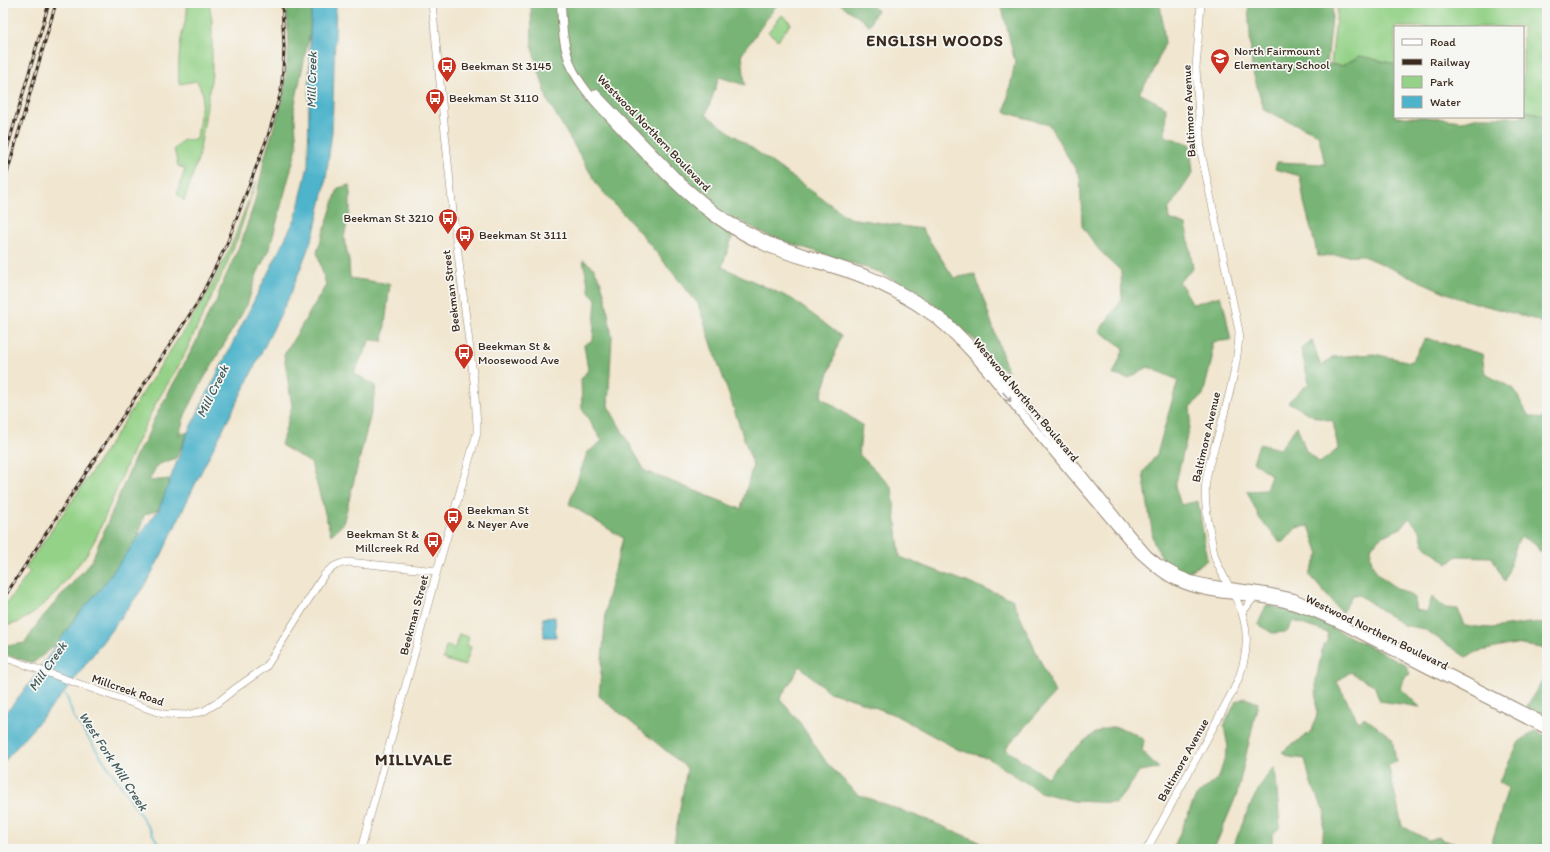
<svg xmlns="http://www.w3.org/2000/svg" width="1550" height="852" font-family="Itim,sans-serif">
	<rect width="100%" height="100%" fill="#f6f6f2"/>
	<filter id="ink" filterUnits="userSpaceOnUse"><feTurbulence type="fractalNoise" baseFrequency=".025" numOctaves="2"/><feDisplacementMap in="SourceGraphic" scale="8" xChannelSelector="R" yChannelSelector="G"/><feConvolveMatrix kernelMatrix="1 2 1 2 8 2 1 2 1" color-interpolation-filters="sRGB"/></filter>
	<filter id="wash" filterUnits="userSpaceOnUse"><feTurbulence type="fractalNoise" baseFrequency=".012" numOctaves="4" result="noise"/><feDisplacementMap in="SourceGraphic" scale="16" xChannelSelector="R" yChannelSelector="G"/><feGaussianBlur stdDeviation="0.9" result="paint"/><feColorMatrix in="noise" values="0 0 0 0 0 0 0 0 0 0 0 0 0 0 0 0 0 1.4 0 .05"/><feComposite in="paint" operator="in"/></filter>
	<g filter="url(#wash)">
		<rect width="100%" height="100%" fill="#f1e6cf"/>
		<path fill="#94d288" stroke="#687e53" d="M 187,3 L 209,3 L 212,19 L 212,74 L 199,156 L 184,201 L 177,194 L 185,169 L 178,166 L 174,149 L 183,140 L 197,139 L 203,94 L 197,81 L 179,84 C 178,68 179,49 182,34 C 185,20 188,18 187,3 Z
			M 1338,3 L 1547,3 L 1547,115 L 1523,111 L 1523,27 L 1395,27 L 1395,64 L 1360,56 L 1341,66 L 1331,64 Z
			M 782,15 L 791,23 L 778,40 L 768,32 Z
			M 256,181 L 238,237 L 224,270 L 182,360 L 156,403 L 134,448 L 96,538 L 86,555 L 53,596 L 34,613 L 17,623 L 3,626 L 3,608 L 30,572 L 25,568 L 81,488 L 208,293 L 233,241 Z
			M 459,634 L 469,637 L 467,645 L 471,647 L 465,666 L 443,659 L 446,646 L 455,648 Z"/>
		<path fill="#77b474" stroke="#596f49" d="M 286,3 L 312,3 L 310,32 L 294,108 L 297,147 L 270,247 L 257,274 L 247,305 L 202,382 L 185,415 L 179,435 L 188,432 L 176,458 L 157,465 L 149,481 L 169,479 L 168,487 L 159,509 L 144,515 L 138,538 L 101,588 L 76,617 L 58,643 L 33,663 L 3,654 L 3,644 L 12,645 L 25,643 L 40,620 L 91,562 L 139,448 L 145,442 L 153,421 L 195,344 L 210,311 L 216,302 L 221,287 L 242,240 L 254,204 L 262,172 L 264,159 L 280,107 L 284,88 L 289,43 Z
			M 535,3 L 778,3 L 742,54 L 745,85 L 719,77 L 706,115 L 849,218 L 922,229 L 954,278 L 975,274 L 1008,372 L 995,363 L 976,341 L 942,312 L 929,301 L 900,283 L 876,271 L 771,237 L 738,220 L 722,267 L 792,299 L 841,336 L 821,397 L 862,425 L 859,454 L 892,487 L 900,557 L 1012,599 L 1055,693 L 1005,749 L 1047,777 C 1060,764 1094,726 1112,727 C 1125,728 1134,733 1144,740 L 1142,751 L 1159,768 L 1139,771 L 1129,787 L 1116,803 L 1073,801 L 1040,792 L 988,758 L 959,750 L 895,715 L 856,700 L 829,692 L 800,666 L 780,699 L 800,723 L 826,762 L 857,794 L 930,821 L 996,849 L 673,849 L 687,768 L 599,696 L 607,600 L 623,538 L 569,504 L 587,453 L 602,441 L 582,409 L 581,379 L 588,370 L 584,345 L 593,340 L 596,299 L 590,294 L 583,260 L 593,267 L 601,282 L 606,300 L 612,337 L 608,406 L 645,471 L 741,509 L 753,465 L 698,304 L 643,236 L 598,186 L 548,101 L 532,48 L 531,5 Z
			M 839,3 L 869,3 L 877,10 L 869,25 Z
			M 1001,3 L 1160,3 L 1165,43 L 1152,74 L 1139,93 L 1166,107 L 1165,136 L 1190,144 L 1193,173 L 1168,210 L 1169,219 L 1186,225 L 1193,269 L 1179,281 L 1193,304 L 1220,296 L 1225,311 L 1231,340 L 1212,342 L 1212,359 L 1203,395 L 1190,407 L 1191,419 L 1175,487 L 1181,505 L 1198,501 L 1207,560 L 1189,572 L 1168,567 L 1154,544 L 1143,473 L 1157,454 L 1178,380 L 1148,367 L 1129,378 L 1113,375 L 1124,348 L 1099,331 L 1122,300 L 1121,271 L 1099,250 L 1082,226 L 1080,177 L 1049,125 L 1005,112 L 1015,62 Z
			M 1248,3 L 1390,3 L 1333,7 L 1327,64 L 1341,66 L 1360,56 L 1395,64 L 1395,117 L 1425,117 L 1462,121 L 1479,117 L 1523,117 L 1523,111 L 1547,115 L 1547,326 L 1537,320 L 1458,298 L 1361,255 L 1318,256 L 1304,202 L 1300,176 L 1275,169 L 1277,162 L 1325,164 L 1318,134 L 1264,110 L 1252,69 Z
			M 350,185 L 350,209 L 344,238 L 349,261 L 350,278 L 390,284 L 383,341 L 370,340 L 354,373 L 376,386 L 371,413 L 343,524 L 331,535 L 311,463 L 281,445 L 292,406 L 284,355 L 326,285 L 317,252 L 338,188 Z
			M 1426,338 L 1482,354 L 1485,374 L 1514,389 L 1528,415 L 1541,419 L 1547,411 L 1547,552 L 1540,552 L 1535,543 L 1521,537 L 1517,543 L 1505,582 L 1492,557 L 1457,556 L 1448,564 L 1423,544 L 1420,531 L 1409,518 L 1401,528 L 1383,536 L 1372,546 C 1371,550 1370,555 1371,559 C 1375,579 1399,589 1415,598 L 1415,610 L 1427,612 L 1432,597 L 1445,608 L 1458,609 L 1464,626 L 1492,628 L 1529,623 L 1547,624 L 1547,649 L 1515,644 L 1476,652 L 1466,657 L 1424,629 L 1403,625 L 1359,595 L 1352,595 L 1342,613 L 1309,575 L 1319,554 L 1309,526 L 1296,528 L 1284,542 L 1280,542 L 1260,519 L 1247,491 L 1266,490 L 1271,475 L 1253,462 L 1259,444 L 1280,449 L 1297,426 L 1306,451 L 1320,463 L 1338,449 L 1333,421 L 1315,417 L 1288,402 L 1309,383 L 1301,349 L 1312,340 L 1321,367 L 1332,357 L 1374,354 L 1411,362 Z
			M 1266,606 L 1272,606 L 1318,621 L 1405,664 L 1410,674 L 1405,677 L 1400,688 L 1420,707 L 1380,701 L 1374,685 L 1350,672 L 1337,682 L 1359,723 L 1364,717 L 1392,738 L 1396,762 L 1388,764 L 1402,826 L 1428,840 L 1439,837 L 1442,840 L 1474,849 L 1450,849 L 1445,847 L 1444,849 L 1322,849 L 1325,811 L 1311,784 L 1305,759 L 1289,757 L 1282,752 L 1312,731 L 1317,715 L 1316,680 L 1323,645 L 1327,642 L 1328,633 L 1293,621 L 1287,632 L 1272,633 L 1258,624 Z
			M 1541,682 L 1547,684 L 1547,718 L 1526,708 Z
			M 1245,698 L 1258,703 L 1237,794 L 1217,842 L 1211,849 L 1173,849 L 1196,796 L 1219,777 L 1228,747 L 1224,726 L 1236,701 Z
			M 1536,730 L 1547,737 L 1547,849 L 1490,849 L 1508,788 L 1499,782 L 1519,742 Z
			M 1275,767 L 1280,827 L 1272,835 L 1272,849 L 1232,849 C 1242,826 1257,783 1275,767 Z"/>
		<path fill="#4db4cb" stroke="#446f74" d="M 312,3 L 336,3 L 332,132 L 325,186 L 314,233 L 291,293 L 230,416 L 201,472 L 161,556 L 145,585 L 68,688 L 3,763 L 3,717 L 32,680 L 76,617 L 101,588 L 159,509 L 188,432 L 296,217 L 308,166 L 310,32 Z
			M 555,617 L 556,637 L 544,637 L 543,618 Z"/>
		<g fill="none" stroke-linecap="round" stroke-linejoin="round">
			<path stroke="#4db4cb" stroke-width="1.5" d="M 63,692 L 67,697 L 73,716 L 133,803 L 162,849"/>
		</g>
	</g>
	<g filter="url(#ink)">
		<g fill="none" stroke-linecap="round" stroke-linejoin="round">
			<defs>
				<path id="secondary" d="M 1242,613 L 1254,597
					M 3,658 L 12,660 L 163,714 L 187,715 L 204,711 L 217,703 L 236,688 L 266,667 L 324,575 C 332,567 336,564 348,562 L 437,571
					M 361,849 L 437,571 L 477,433 L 477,425 L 474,382 L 454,222 L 432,3
					M 1147,849 L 1234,689 C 1248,660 1252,631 1237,601 C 1229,585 1219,571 1214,554 C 1210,531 1203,503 1206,481 C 1208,464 1214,449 1219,433 C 1227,403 1239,361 1239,331 L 1201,152 L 1196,68 L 1201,3"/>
				<path id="primary" d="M 561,3 C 562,27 563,50 574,72 C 587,96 609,116 627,136 C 670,180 707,222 766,247 C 794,259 824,265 853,275 C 882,285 909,300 934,318 C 968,345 994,380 1021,413 C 1060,460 1100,507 1139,553 C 1151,564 1163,575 1178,582 C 1208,596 1244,594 1276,601 C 1300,606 1320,615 1342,625 L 1547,730
					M 596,94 L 681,182 L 713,209 L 730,221 L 768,241 L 866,274 L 883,281 L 922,303 L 949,323 L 975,349 L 1034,415 L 1129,533 L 1148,555 L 1158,563 L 1179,575 L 1191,580 L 1208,584 L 1266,592 L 1294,598 L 1346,622
					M 1371,634 L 1547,723"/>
			</defs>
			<use href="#secondary" stroke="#968876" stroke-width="8"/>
			<use href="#primary" stroke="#968876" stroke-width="10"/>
			<use href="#secondary" stroke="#fff" stroke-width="7"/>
			<use href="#primary" stroke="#fff" stroke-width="8"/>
			<defs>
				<path id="rail" d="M 3,163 L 49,3
					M 3,187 L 56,3
					M 3,599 L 198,302 L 226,246 L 268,136 L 281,92 L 283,70 L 284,47 L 282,3"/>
			</defs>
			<use href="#rail" stroke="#3b2a1e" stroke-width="3"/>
			<use href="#rail" stroke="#f6f6f2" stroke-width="1.5" stroke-dasharray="4.5" stroke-linecap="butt"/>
		</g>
		<defs><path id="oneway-shaft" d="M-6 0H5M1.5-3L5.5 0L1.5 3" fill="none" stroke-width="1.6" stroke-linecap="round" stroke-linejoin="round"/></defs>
		<use stroke="#a79f9a" href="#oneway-shaft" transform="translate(1007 397) rotate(50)"/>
	</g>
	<defs>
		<symbol id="school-pin" viewBox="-11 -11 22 30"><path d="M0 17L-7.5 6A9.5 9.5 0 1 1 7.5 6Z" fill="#c8321e" stroke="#f6f6f2"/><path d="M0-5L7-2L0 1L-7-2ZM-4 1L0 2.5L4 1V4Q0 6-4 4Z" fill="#fff"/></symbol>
		<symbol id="bus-pin" viewBox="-11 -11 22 30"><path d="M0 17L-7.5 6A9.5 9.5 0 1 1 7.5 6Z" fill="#c8321e" stroke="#f6f6f2"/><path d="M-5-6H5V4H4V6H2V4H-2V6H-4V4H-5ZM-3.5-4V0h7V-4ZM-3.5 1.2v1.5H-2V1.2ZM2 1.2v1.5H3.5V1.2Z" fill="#fff"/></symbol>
	</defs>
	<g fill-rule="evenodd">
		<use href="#school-pin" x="1209" y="47" width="22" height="30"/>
		<use href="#bus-pin" x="436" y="55" width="22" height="30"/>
		<use href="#bus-pin" x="424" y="87" width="22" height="30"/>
		<use href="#bus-pin" x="437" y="207" width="22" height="30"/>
		<use href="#bus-pin" x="454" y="224" width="22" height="30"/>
		<use href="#bus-pin" x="453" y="342" width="22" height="30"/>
		<use href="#bus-pin" x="442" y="506" width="22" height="30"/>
		<use href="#bus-pin" x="422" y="530" width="22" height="30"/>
	</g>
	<g text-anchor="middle" stroke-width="3.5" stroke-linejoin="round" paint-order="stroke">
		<g font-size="12" fill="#3b2a1e" stroke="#f6f6f2" text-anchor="start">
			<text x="1234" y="55">North Fairmount<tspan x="1234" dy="14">Elementary School</tspan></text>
			<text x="461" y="70">Beekman St 3145</text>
			<text x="449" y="102">Beekman St 3110</text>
			<text x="434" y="222" text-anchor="end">Beekman St 3210</text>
			<text x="479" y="239">Beekman St 3111</text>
			<text x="478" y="350">Beekman St &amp;<tspan x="478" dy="14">Moosewood Ave</tspan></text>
			<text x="467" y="514">Beekman St<tspan x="467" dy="14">&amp; Neyer Ave</tspan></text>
			<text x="419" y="538" text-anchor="end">Beekman St &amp;<tspan x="419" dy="14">Millcreek Rd</tspan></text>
		</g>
		<g font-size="12" fill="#3b2a1e" stroke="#f6f6f2">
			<text transform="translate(1189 111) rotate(-93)" y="4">Baltimore Avenue</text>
			<text transform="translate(654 133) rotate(46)" y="4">Westwood Northern Boulevard</text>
			<text transform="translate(451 291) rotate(-97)" y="4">Beekman Street</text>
			<text transform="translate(1026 400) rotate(50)" y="4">Westwood Northern Boulevard</text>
			<text transform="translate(1206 437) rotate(-77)" y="4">Baltimore Avenue</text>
			<text transform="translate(414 615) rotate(-75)" y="4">Beekman Street</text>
			<text transform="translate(1377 632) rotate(26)" y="4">Westwood Northern Boulevard</text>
			<text transform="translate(128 690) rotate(19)" y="4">Millcreek Road</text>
			<text transform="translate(1183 760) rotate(-61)" y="4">Baltimore Avenue</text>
		</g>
		<g font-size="13" font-style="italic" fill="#415a5b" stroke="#f6f6f2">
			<text transform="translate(311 80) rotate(-89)" y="5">Mill Creek</text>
			<text transform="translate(212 391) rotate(-64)" y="5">Mill Creek</text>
			<text transform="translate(47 666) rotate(-55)" y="5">Mill Creek</text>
			<text transform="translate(114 761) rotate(57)" y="5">West Fork Mill Creek</text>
		</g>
		<g font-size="16" font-weight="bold" letter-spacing="1" fill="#3b2a1e" stroke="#f6f6f2">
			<text x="935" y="46">ENGLISH WOODS</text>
			<text x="414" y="765">MILLVALE</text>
		</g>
	</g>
	<rect width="1550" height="852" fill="none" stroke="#f6f6f2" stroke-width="16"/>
	<rect x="1394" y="26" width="130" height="92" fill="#f6f6f2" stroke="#aba49d"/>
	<rect x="1402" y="39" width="20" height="6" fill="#ffffff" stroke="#aba49d"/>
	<text x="1430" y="46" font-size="12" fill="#3b2a1e">Road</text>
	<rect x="1402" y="59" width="20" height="6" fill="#3b2a1e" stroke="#aba49d"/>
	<text x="1430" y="66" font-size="12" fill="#3b2a1e">Railway</text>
	<rect x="1402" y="76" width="20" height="12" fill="#94d288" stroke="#aba49d"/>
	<text x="1430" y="86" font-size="12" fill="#3b2a1e">Park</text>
	<rect x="1402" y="96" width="20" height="12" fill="#4db4cb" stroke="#aba49d"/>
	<text x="1430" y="106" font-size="12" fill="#3b2a1e">Water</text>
</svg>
